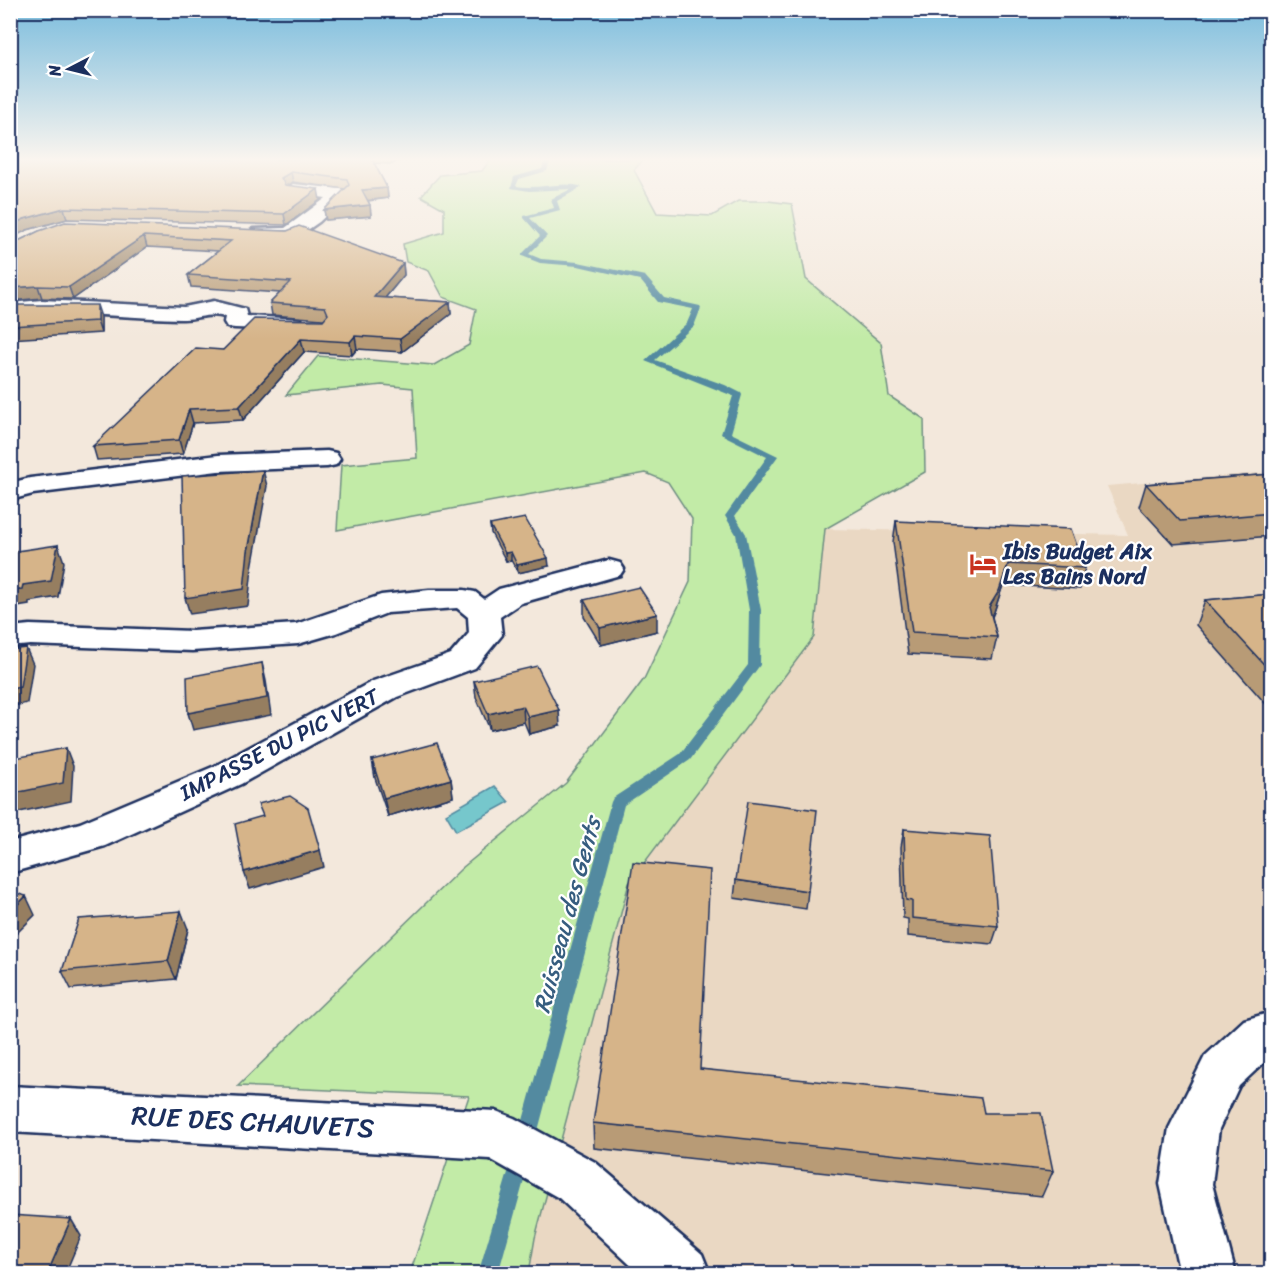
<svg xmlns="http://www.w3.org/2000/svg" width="1282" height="1284" font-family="Sriracha,sans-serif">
	<rect width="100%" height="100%" fill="#f3e8dc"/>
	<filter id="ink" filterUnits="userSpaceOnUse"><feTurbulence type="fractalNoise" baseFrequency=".0167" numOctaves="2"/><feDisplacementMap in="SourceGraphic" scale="12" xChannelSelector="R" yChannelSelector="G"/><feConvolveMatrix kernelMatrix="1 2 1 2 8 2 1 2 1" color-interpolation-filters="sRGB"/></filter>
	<g filter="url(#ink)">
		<path fill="#ead8c3" d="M 1271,472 L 1271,1273 L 529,1274 L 535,1238 L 629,883 L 814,637 L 825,529 L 1128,535 L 1107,486 Z"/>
		<path fill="#c2eba7" stroke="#6e8d82" stroke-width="1.5" d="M 491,159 L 644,159 L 634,170 L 657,213 L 712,216 L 738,201 L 768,201 L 792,204 L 806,279 L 881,343 L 889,396 L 924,419 L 925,472 L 825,529 L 814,637 L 629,883 L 535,1238 L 529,1273 L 410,1273 L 469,1096 L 238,1086 L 462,868 L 566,783 L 644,679 L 690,582 L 692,519 L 668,482 L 646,473 L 337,530 L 341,465 L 417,458 L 413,388 L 382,385 L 286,395 L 318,356 L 434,365 L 469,345 L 476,309 L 443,297 L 429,271 L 406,262 L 403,244 L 444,232 L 444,209 L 421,196 L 440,175 L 482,171 Z"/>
		<path fill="#76c7cc" stroke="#528aa0" stroke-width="1.5" d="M 495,786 L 509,802 L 456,831 L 446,814 Z"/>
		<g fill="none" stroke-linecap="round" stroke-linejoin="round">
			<path fill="#528aa0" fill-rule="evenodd" d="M 545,159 L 551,159 L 547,171 L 519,179 L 516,186 C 537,190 565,180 582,187 L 557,201 L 560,210 L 530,218 L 547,236 L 529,254 L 541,259 L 578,262 L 645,276 L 664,298 L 700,306 L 701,308 L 694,326 L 655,360 L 725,385 L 741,393 L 742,395 L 731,433 L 778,456 L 735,516 L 746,534 L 761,610 L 760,665 L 690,760 L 624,805 L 535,1142 L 533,1148 L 526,1151 L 519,1148 L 517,1142 L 611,802 L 613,798 L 680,754 L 748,665 L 749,610 L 736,534 L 725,516 L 767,457 L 721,434 L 733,396 L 645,361 L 687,323 L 693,309 L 658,302 L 640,280 L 578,266 L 540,263 L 522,256 L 522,254 L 540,236 L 524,218 L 524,216 L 554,208 L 551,199 L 571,189 L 529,191 L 511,188 L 514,177 L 542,169 Z
				M 521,1150 L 528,1153 L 530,1159 L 498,1274 L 478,1274 L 512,1159 L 514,1153 Z"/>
			<defs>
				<path id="street" d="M 293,184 L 341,189 L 347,190 L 349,194 L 319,222 L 296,238 L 253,237 L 250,233 L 253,229 L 285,228 L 326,198 L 287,193 L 285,189 Z
					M 42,300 L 184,307 L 214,301 L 245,309 L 247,316 L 301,319 L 304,324 L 301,329 L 293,330 L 235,328 L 227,327 L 224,322 L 225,317 C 207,312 198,320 181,319 C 124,318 67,310 10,315 L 10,303 Z
					M 327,451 L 336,453 L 340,459 L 336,465 L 327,467 L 218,471 L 33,494 L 10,500 L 10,483 L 30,478 L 218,455 Z
					M 609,560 L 620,563 L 624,569 L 620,575 L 521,603 L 500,617 L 502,635 L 475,668 L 397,697 L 241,784 L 105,846 L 10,873 L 10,842 L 80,823 L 215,766 L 373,681 L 451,654 L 469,633 L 468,617 L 457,608 L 387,613 L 336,633 L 298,644 L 192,651 L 30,645 L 10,647 L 10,627 L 30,625 L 192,631 L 296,624 L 381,595 L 429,590 L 464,590 L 475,592 L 484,599 L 499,589 Z"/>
				<path id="secondary" d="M 1272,1012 L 1272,1055 L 1239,1086 L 1219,1129 L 1212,1184 L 1236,1274 L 1180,1274 L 1160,1184 L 1169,1128 L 1205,1056 L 1244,1020 Z
					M 10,1086 L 496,1111 L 514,1118 L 595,1162 L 702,1254 L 710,1274 L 640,1274 L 559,1198 L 490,1159 L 10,1132 Z"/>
			</defs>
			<use href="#street" stroke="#1b2f5e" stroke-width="5"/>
			<use href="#secondary" stroke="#1b2f5e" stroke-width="5"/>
			<use href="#street" fill="#fff" fill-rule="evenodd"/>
			<use href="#secondary" fill="#fff" fill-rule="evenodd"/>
		</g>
		<path fill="#b89b76" stroke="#1b2f5e" stroke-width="1.5" d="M 17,159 L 403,159 L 392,164 L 374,163 L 387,188 L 388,198 L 368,201 L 370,205 L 371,216 L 326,220 L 324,210 L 346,189 L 293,182 L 288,185 L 320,200 L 286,225 L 67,219 L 27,230 Z
			M 39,231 L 287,231 L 403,263 L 404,275 L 385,298 L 450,302 L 451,314 L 402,352 L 357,349 L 352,355 L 304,352 L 243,420 L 193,423 L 183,454 L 97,460 L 93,446 L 223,350 L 323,320 L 324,319 L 272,315 L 270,303 L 280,293 L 191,287 L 188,275 L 218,251 L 147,247 L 73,299 L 42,298 L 10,301 L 10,245 Z
			M 10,305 L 101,317 L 101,333 L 10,339 Z
			M 1272,474 L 1272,536 L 1173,544 L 1139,507 L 1146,484 Z
			M 896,521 L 1085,568 L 1080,589 L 1003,585 L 994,612 L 992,617 L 997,637 L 992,659 L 908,654 L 893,542 Z
			M 490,525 L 549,566 L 518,573 L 511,560 L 506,561 L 491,533 Z
			M 1272,594 L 1272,711 L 1196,625 L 1205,600 Z
			M 584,600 L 657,631 L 601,645 L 584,617 Z
			M 474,681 L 560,726 L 529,734 L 524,722 L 490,730 L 476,697 Z
			M 372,760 L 451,779 L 453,797 L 388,816 L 375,778 Z
			M 904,829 L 998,926 L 992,944 L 908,936 L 908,919 L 903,918 L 901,847 Z
			M 736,880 L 808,891 L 806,909 L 734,898 Z
			M 188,929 L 176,979 L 71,989 L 62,971 Z
			M 700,1069 L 984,1113 L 1053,1171 L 1042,1196 L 594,1148 L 593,1123 Z"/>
		<path fill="#967e60" stroke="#1b2f5e" stroke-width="1.5" d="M 391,159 L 403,159 L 392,164 Z
			M 291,172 L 293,182 L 283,188 L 281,178 Z
			M 387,188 L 388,198 L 364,201 L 362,190 Z
			M 318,189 L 320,200 L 286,225 L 284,214 Z
			M 370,205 L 371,216 L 326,220 L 324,210 Z
			M 64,208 L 67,219 L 27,230 L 10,239 L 10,226 L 24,219 Z
			M 144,236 L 147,247 L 73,299 L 69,287 Z
			M 403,263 L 404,275 L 375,310 L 374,297 Z
			M 38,286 L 42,298 L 10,301 L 10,288 Z
			M 450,302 L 451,314 L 402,352 L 400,339 Z
			M 97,305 L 101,317 L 101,333 L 97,321 Z
			M 355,336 L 357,349 L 352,355 L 350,342 Z
			M 301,339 L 304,352 L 243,420 L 239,407 Z
			M 189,409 L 193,423 L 183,454 L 179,440 Z
			M 263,470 L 267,486 L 252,568 L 248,606 L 190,614 L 185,598 L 248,551 Z
			M 58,545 L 64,562 L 58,597 L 29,602 L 29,605 L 10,608 L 10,590 L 23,585 Z
			M 511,552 L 511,560 L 506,561 L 505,553 Z
			M 548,558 L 549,566 L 518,573 L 517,565 Z
			M 1008,564 L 1003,585 L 994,612 L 985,629 L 989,607 Z
			M 657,614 L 657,631 L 601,645 L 600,628 Z
			M 26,648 L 33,664 L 27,703 L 10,707 L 10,689 Z
			M 262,663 L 266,681 L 271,715 L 193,730 L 188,713 Z
			M 523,706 L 524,722 L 490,730 L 488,714 Z
			M 559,710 L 560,726 L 529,734 L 528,717 Z
			M 66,748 L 73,766 L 71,801 L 10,814 L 10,794 Z
			M 451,779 L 453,797 L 388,816 L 384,798 Z
			M 320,850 L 324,867 L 250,889 L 244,872 Z
			M 26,896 L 35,915 L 10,940 L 10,912 Z
			M 181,911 L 188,929 L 176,979 L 168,961 Z
			M 71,1219 L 81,1236 L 65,1274 L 47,1274 Z"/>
		<path fill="#d6b489" stroke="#1b2f5e" stroke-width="1.5" d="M 17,159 L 372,159 L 387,188 L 362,190 L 370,205 L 324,210 L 349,185 L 347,179 L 291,172 L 281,178 L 285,185 L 318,189 L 284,214 L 64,208 L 24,219 L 10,226 L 10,163 Z
			M 65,222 L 287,231 L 299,226 L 403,263 L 374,297 L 450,302 L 400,339 L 355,336 L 350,342 L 301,339 L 239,407 L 189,409 L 179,440 L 93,446 L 196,348 L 223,350 L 254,319 L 323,320 L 328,314 L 325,307 L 270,303 L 291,282 L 188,275 L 231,241 L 144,236 L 69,287 L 38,286 L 10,288 L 10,245 L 39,231 Z
			M 10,305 L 97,305 L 97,321 L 10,326 Z
			M 263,470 L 248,551 L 244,589 L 185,598 L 182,476 Z
			M 1272,474 L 1272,513 L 1180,521 L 1146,484 Z
			M 525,518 L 548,558 L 517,565 L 511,552 L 505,553 L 490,525 Z
			M 896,521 L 1071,529 L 1085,568 L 1008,564 L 999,591 L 989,607 L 997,637 L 912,632 Z
			M 58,545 L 51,581 L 23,585 L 22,589 L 10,590 L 10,552 Z
			M 639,587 L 657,614 L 600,628 L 584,600 Z
			M 1272,594 L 1272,673 L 1205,600 Z
			M 26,648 L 20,687 L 10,689 L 10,650 Z
			M 262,663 L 267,698 L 188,713 L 187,677 Z
			M 537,666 L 559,710 L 528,717 L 523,706 L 488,714 L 474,681 Z
			M 437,743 L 451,779 L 384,798 L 372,760 Z
			M 66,748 L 63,783 L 10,794 L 10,759 Z
			M 290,796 L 308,808 L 320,850 L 244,872 L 235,824 L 263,816 L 258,804 Z
			M 748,801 L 817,810 L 808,891 L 736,880 Z
			M 904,829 L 990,836 L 998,926 L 912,918 L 912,901 L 906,900 Z
			M 633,862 L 710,870 L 700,1069 L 981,1098 L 984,1113 L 1041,1113 L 1053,1171 L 593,1123 Z
			M 10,891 L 26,896 L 10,912 Z
			M 181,911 L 168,961 L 62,971 L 79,919 Z
			M 10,1215 L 71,1219 L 47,1274 L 10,1274 Z"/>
	</g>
	<linearGradient id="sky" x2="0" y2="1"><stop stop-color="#7abcdd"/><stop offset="0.47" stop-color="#faf5ef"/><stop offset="1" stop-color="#faf5ef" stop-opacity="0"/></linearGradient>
	<rect width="1282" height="339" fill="url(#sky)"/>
	<defs>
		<symbol id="hotel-bare" viewBox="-9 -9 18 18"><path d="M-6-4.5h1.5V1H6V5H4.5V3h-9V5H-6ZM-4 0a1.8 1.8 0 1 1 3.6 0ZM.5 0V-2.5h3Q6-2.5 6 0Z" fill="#c8321e" stroke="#fff" stroke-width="2.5" paint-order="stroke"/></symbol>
	</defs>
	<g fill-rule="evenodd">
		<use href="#hotel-bare" x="964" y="545" width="38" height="38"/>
	</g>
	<g text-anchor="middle" stroke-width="4.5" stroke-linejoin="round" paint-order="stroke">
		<g font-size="22" font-weight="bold" fill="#1b2f5e" stroke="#fff" text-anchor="start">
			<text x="1003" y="559">Ibis Budget Aix<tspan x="1003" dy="25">Les Bains Nord</tspan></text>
		</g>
		<g font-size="22" fill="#1b2f5e" stroke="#fff">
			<text transform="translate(279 744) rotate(-27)" y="8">IMPASSE DU PIC VERT</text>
		</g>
		<g font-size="24" font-style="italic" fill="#365d7f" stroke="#fff">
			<text transform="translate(567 915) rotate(-75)" y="8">Ruisseau des Gents</text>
		</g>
		<g font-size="27" fill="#1b2f5e" stroke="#fff">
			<text transform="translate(253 1122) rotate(3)" y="9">RUE DES CHAUVETS</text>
		</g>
	</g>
	<rect width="1282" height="1284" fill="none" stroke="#fff" stroke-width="36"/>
	<rect x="18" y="18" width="1246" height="1248" fill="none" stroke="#1b2f5e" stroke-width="2" filter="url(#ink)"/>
	<g transform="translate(69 69) rotate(263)" stroke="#ffffff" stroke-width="4.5" paint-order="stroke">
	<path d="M0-4.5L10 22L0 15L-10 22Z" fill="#1b2f5e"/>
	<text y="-9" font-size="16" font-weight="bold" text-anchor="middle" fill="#1b2f5e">N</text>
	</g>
</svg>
